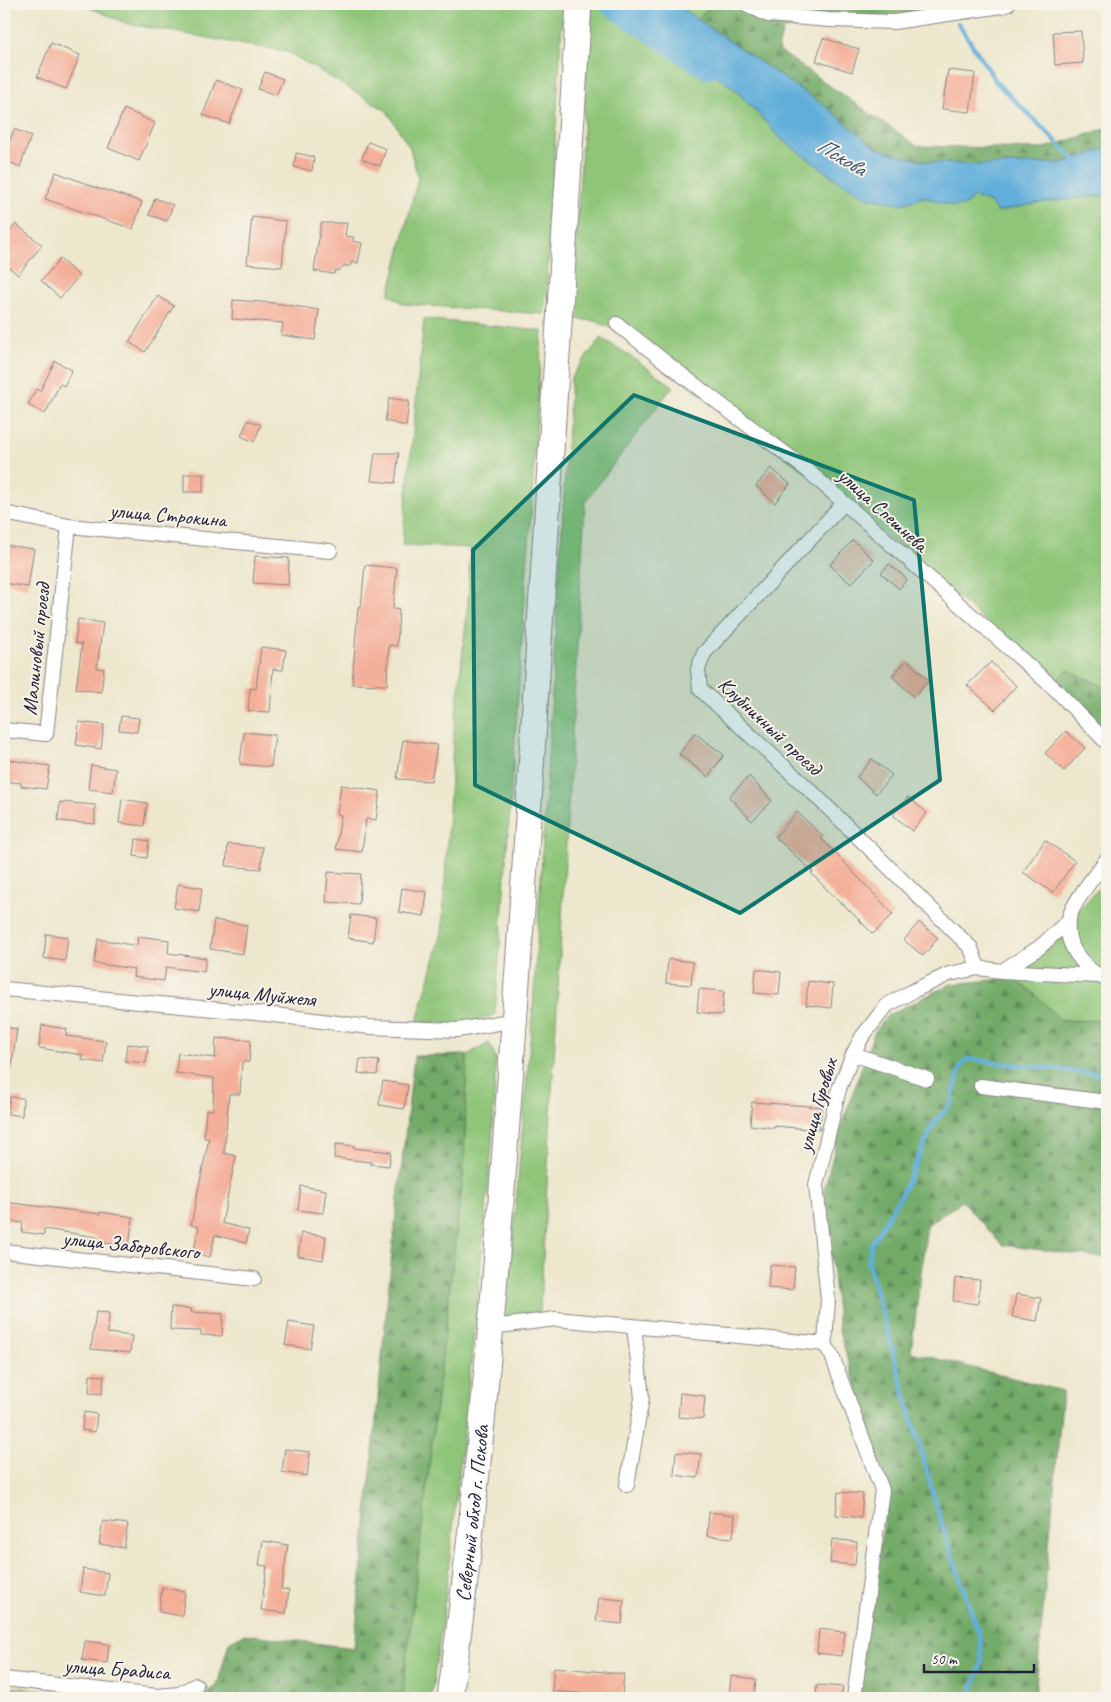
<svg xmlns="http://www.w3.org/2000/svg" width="1111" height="1702" font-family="Caveat,sans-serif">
	<defs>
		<pattern id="forest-firs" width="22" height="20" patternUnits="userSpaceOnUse" patternTransform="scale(1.25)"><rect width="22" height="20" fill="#72aa68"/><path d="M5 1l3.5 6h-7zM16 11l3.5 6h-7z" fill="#5d8a57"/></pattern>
	</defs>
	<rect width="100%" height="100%" fill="#f7f3e8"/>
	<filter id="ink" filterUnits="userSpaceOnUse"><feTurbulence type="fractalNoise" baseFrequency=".02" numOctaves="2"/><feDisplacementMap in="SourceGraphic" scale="10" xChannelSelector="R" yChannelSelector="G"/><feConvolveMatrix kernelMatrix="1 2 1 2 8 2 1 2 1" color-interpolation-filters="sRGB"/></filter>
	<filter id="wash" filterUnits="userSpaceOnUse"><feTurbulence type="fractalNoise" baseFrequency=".0096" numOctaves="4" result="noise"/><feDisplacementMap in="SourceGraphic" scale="20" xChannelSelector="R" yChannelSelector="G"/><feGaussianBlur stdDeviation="1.12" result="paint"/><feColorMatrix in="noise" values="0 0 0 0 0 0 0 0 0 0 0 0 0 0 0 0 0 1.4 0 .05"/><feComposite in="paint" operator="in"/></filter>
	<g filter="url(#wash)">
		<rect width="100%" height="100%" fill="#ede7cd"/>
		<path fill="#8ec578" stroke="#58745a" d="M 82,4 L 563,4 L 547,282 L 544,314 L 403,304 L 389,294 L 418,178 L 410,148 L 387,111 L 288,52 L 128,24 Z
			M 591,4 L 601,4 L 673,43 L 736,90 L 781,139 L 835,178 L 901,204 L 923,197 L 954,206 L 964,206 L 974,197 L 991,203 L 998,212 L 1036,203 L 1107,195 L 1107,688 L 1067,670 L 1056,681 L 843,500 L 613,329 L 595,321 L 574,319 L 572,304 Z
			M 675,4 L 713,4 L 697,19 Z
			M 424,319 L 542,331 L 531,514 L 495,1015 L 459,1025 L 417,1022 L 442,932 L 453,741 L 468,604 L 470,548 L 402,545 Z
			M 601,338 L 624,352 L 673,386 L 585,502 L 540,1311 L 506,1317 L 533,1008 L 571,377 Z
			M 1107,879 L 1107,1020 L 1061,1021 L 1034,993 L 1012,978 L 1016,966 L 1056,935 Z
			M 489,1043 L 496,1058 L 492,1145 L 476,1316 L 445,1601 L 431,1698 L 402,1698 L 464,1167 L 467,1055 Z
			M 4,1686 L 116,1698 L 4,1698 Z"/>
		<path fill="url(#forest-firs)" stroke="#4a6652" d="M 713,4 L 968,4 L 970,16 L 783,29 L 778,50 L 917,146 L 1042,149 L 1107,128 L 1107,148 L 1061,163 L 976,165 L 929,162 L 897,155 L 873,146 L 829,109 L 697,19 Z
			M 1067,670 L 1107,688 L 1107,735 L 1056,681 Z
			M 1012,978 L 1034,993 L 1062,1021 L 1107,1020 L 1107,1245 L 1105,1258 L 1002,1245 L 962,1201 L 927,1225 L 911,1352 L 1063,1391 L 1035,1698 L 855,1698 L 889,1491 L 839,1331 L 824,1190 L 840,1129 L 874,1033 L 888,1015 L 951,984 Z
			M 467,1055 L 464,1167 L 402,1698 L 196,1698 L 217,1686 L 229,1642 L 244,1634 L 354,1648 L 393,1242 L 414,1056 Z"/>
		<path fill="#61aeda" stroke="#42688a" d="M 601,4 L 675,4 L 829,109 L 873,146 L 897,155 L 929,162 L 976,165 L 1061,163 L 1107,148 L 1107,195 L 1036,203 L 997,212 L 991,203 L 974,197 L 964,206 L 954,206 L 923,197 L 901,204 L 869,198 L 835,178 L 781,139 L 736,90 L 673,43 Z"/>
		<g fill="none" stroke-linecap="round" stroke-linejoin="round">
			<path stroke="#61aeda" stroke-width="4.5" d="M 958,23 L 997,83 L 1077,162
				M 969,1698 L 982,1662 L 980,1637 L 943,1528 L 868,1263 L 871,1245 L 903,1191 L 934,1123 L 951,1104 L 960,1068 L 967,1059 L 1107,1075"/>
			<path stroke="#61aeda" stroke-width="26" d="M 613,4 L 707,66"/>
		</g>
		<g id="blocks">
			<path fill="#f4af99" d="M 1081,31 L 1083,63 L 1055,65 L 1053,32 Z
				M 823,38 L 859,49 L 852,72 L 816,61 Z
				M 51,43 L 80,55 L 66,89 L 37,77 Z
				M 948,70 L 975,73 L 970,112 L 942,109 Z
				M 265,72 L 283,79 L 276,95 L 258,89 Z
				M 216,80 L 243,90 L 229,124 L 203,115 Z
				M 124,109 L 155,123 L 139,161 L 108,148 Z
				M 14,129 L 31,136 L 20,167 L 4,160 L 4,156 Z
				M 368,142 L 386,149 L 380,166 L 362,159 Z
				M 296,153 L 314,157 L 312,171 L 294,167 Z
				M 56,172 L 102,190 L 102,189 L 142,202 L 133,229 L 45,199 Z
				M 155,198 L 173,205 L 167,221 L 149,215 Z
				M 252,217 L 286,221 L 282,267 L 247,264 Z
				M 321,223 L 347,223 L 345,236 L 354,237 L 352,241 L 362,243 L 358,263 L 351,262 L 350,266 L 343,266 L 340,270 L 335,271 L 334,274 L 314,271 Z
				M 16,224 L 42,245 L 18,275 L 4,263 L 4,239 Z
				M 60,259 L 79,276 L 60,298 L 41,281 Z
				M 158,296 L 174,306 L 145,352 L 129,342 Z
				M 233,300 L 275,303 L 319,310 L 315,340 L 281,335 L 283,323 L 232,319 Z
				M 55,361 L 72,370 L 64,386 L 60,384 L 45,414 L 28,405 L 36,389 L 40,391 Z
				M 389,398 L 409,401 L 406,426 L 385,421 Z
				M 248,420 L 261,425 L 254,442 L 241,436 Z
				M 375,453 L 399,453 L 395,483 L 371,481 Z
				M 771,468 L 790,484 L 775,503 L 756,486 Z
				M 184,474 L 203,474 L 203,492 L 184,492 Z
				M 853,540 L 874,560 L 851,584 L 830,565 Z
				M 4,545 L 34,549 L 28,587 L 4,583 Z
				M 255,556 L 289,558 L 288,585 L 253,583 Z
				M 889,564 L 907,579 L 899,589 L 881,573 Z
				M 365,565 L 397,568 L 393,609 L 399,610 L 397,646 L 389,645 L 387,685 L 352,684 L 358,607 L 361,607 Z
				M 78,619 L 103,623 L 97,668 L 104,669 L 101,692 L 76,689 L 82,644 L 75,643 Z
				M 261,647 L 286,650 L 283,670 L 273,669 L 270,712 L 248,711 L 250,688 L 256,689 Z
				M 907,660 L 929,680 L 914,697 L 892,676 Z
				M 991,662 L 1016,686 L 995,710 L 967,685 Z
				M 121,716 L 139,718 L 137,732 L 119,730 Z
				M 79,722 L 104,725 L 101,749 L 76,745 Z
				M 1066,731 L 1085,748 L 1064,771 L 1045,753 Z
				M 244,732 L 275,735 L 271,767 L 240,764 Z
				M 695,733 L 724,755 L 708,777 L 679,754 Z
				M 403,740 L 437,745 L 431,781 L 397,779 Z
				M 4,759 L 50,766 L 46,789 L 21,786 L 21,783 L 4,781 Z
				M 872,759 L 892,775 L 876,794 L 857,777 Z
				M 91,765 L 116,769 L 113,792 L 88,789 Z
				M 749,776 L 772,801 L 752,821 L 729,797 Z
				M 341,785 L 380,791 L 376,820 L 366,819 L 362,852 L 336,849 L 341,815 L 337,814 Z
				M 908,797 L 927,813 L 912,831 L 893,815 Z
				M 122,799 L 147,803 L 144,826 L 119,823 Z
				M 60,802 L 95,805 L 95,824 L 58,821 Z
				M 797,812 L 823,836 L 821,838 L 893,914 L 873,934 L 842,903 L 841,904 L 811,873 L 813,872 L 775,837 Z
				M 136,839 L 149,841 L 147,858 L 134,856 Z
				M 1045,840 L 1075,861 L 1053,893 L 1023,872 Z
				M 228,844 L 263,847 L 261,869 L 226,866 Z
				M 328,872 L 361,874 L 359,904 L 326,902 Z
				M 178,884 L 202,888 L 199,912 L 174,908 Z
				M 402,888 L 427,892 L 424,916 L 399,912 Z
				M 351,915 L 376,918 L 373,942 L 348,938 Z
				M 214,920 L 247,925 L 243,954 L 210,949 Z
				M 919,922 L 938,938 L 923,956 L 904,940 Z
				M 46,934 L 68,937 L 65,961 L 44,958 Z
				M 138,936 L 169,940 L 168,953 L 206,958 L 204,972 L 166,967 L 164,981 L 133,977 L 134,969 L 94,963 L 98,939 L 137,946 Z
				M 668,959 L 693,962 L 691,985 L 666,983 Z
				M 756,969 L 781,972 L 779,995 L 754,993 Z
				M 808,981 L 833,984 L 831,1008 L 806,1005 Z
				M 699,989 L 724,991 L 722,1015 L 697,1012 Z
				M 42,1025 L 67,1029 L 66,1036 L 106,1041 L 103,1063 L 82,1060 L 83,1055 L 39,1048 Z
				M 4,1027 L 17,1029 L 11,1071 L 4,1070 Z
				M 216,1038 L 251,1040 L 249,1062 L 242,1062 L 240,1094 L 229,1094 L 224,1153 L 236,1156 L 222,1223 L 249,1230 L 246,1243 L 215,1235 L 210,1257 L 193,1253 L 199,1227 L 191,1225 L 209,1138 L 204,1138 L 206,1110 L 213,1110 L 214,1078 L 176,1073 L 178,1053 L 215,1058 Z
				M 127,1044 L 148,1046 L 146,1063 L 125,1061 Z
				M 360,1059 L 379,1061 L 377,1075 L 358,1073 Z
				M 383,1081 L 408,1085 L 404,1109 L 379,1105 Z
				M 10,1097 L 23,1098 L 22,1116 L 8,1114 Z
				M 752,1102 L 822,1107 L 819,1130 L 775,1126 L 775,1128 L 750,1125 Z
				M 336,1144 L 354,1146 L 354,1148 L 391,1152 L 389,1166 L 370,1164 L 371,1162 L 334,1158 Z
				M 301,1186 L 326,1190 L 323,1213 L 298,1210 Z
				M 4,1202 L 100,1214 L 100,1212 L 133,1217 L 129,1246 L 96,1242 L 97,1237 L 44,1229 L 44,1235 L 22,1232 L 23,1223 L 4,1220 Z
				M 301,1233 L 326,1236 L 323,1260 L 298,1256 Z
				M 770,1265 L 795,1267 L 793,1290 L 768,1288 Z
				M 955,1278 L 980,1280 L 978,1304 L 953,1301 Z
				M 1016,1294 L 1041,1298 L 1037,1321 L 1012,1317 Z
				M 171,1307 L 192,1309 L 191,1312 L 223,1314 L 222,1336 L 201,1335 L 201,1331 L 170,1330 Z
				M 96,1312 L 109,1313 L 108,1333 L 132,1336 L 130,1353 L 91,1349 Z
				M 289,1322 L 314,1326 L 310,1349 L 285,1345 Z
				M 90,1375 L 104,1376 L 102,1394 L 89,1393 Z
				M 680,1393 L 705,1396 L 703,1419 L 678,1417 Z
				M 84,1412 L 97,1414 L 95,1432 L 82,1430 Z
				M 285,1449 L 310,1452 L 307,1476 L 282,1472 Z
				M 676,1452 L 701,1454 L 698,1478 L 674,1475 Z
				M 838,1492 L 863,1494 L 861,1518 L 836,1515 Z
				M 709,1512 L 735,1515 L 733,1538 L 707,1536 Z
				M 103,1521 L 128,1524 L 124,1548 L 99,1544 Z
				M 832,1539 L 857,1542 L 855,1565 L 830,1563 Z
				M 263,1541 L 288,1545 L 281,1589 L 289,1590 L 286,1613 L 261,1610 L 267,1566 L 259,1565 Z
				M 83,1569 L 108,1573 L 105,1596 L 80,1592 Z
				M 162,1587 L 185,1592 L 182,1616 L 159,1612 Z
				M 599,1598 L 624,1600 L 622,1624 L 596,1621 Z
				M 819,1629 L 845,1632 L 842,1656 L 817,1653 Z
				M 85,1641 L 109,1644 L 107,1663 L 82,1660 Z
				M 554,1667 L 624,1674 L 622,1697 L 552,1691 Z
				M 731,1676 L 756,1679 L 754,1698 L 729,1698 Z
				M 817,1685 L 843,1687 L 841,1698 L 816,1698 Z"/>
		</g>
	</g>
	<g filter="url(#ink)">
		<use href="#blocks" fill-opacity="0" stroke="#888484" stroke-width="1"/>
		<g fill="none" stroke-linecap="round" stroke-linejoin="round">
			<defs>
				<path id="street" d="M 746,4 L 768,15 L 829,20 L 894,22 L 1002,6 L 1008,4
					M 617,324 L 682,375 L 807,470 L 1055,689 L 1107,743
					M 844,503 L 704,653 L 698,669 L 700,689 L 813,793 L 908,886 L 971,948 L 978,968
					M 4,513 L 69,526 L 330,551
					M 4,730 L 46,734 L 69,526
					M 1107,859 C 1096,874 1074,900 1069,918 C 1062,944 1085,970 1107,980
					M 1002,971 L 1097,976
					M 4,989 L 275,1015 L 369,1027 L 458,1030 L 515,1020
					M 853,1054 L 927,1079
					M 981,1086 L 1107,1102
					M 4,1251 L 254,1279
					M 492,1327 L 556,1319 L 825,1344
					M 825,1344 L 828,1299 L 816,1185 L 839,1089 L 853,1054 L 862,1037 L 887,1005 L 915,990 L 949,974 L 978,968 L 1002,971 L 1040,947 L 1069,920
					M 825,1344 L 832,1356 L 882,1490 L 854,1698
					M 627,1485 L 642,1398 L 634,1326
					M 4,1679 L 157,1696 L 179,1694 L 196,1685"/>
				<g id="highway">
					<path id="s1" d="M 450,1698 C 488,1422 506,1143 525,865 C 544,578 562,291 579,4"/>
				</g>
			</defs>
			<use href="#street" stroke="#888484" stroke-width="16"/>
			<use href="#highway" stroke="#888484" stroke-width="27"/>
			<use href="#street" stroke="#fff" stroke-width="14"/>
			<use href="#highway" stroke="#fff" stroke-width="25"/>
		</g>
	</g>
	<path fill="#0f766e" fill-opacity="0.2" stroke="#0f766e" stroke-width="4" stroke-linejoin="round" d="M 634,395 L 914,500 L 940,780 L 740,913 L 475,785 L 473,550 Z"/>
	<g text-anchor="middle" stroke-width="4" stroke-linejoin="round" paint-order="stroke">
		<g font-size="21" fill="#22223b" stroke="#f7f3e8">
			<text transform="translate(883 510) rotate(42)" y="7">улица Спешнева</text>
			<text transform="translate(168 515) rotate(5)" y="7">улица Строкина</text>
			<text transform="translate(36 649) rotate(-84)" y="7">Малиновый проезд</text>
			<text transform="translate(770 726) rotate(43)" y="7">Клубничный проезд</text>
			<text transform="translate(262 994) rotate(6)" y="7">улица Муйжеля</text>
			<text transform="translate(817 1105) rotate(-74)" y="7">улица Гуровых</text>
			<text transform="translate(131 1245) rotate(6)" y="7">улица Заборовского</text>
			<text dy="7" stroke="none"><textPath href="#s1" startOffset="186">Северный обход г. Пскова</textPath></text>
			<text transform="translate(117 1669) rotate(4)" y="7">улица Брадиса</text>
		</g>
		<g font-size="22" font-style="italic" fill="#385373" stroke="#f7f3e8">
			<text transform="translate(842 156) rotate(31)" y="8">Пскова</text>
		</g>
	</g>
	<rect width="1111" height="1702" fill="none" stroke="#f7f3e8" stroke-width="20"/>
	<path d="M924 1664v8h110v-8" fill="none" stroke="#22223b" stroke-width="2.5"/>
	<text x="931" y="1664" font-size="15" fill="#22223b" stroke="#f7f3e8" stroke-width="4" paint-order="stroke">50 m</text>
</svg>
